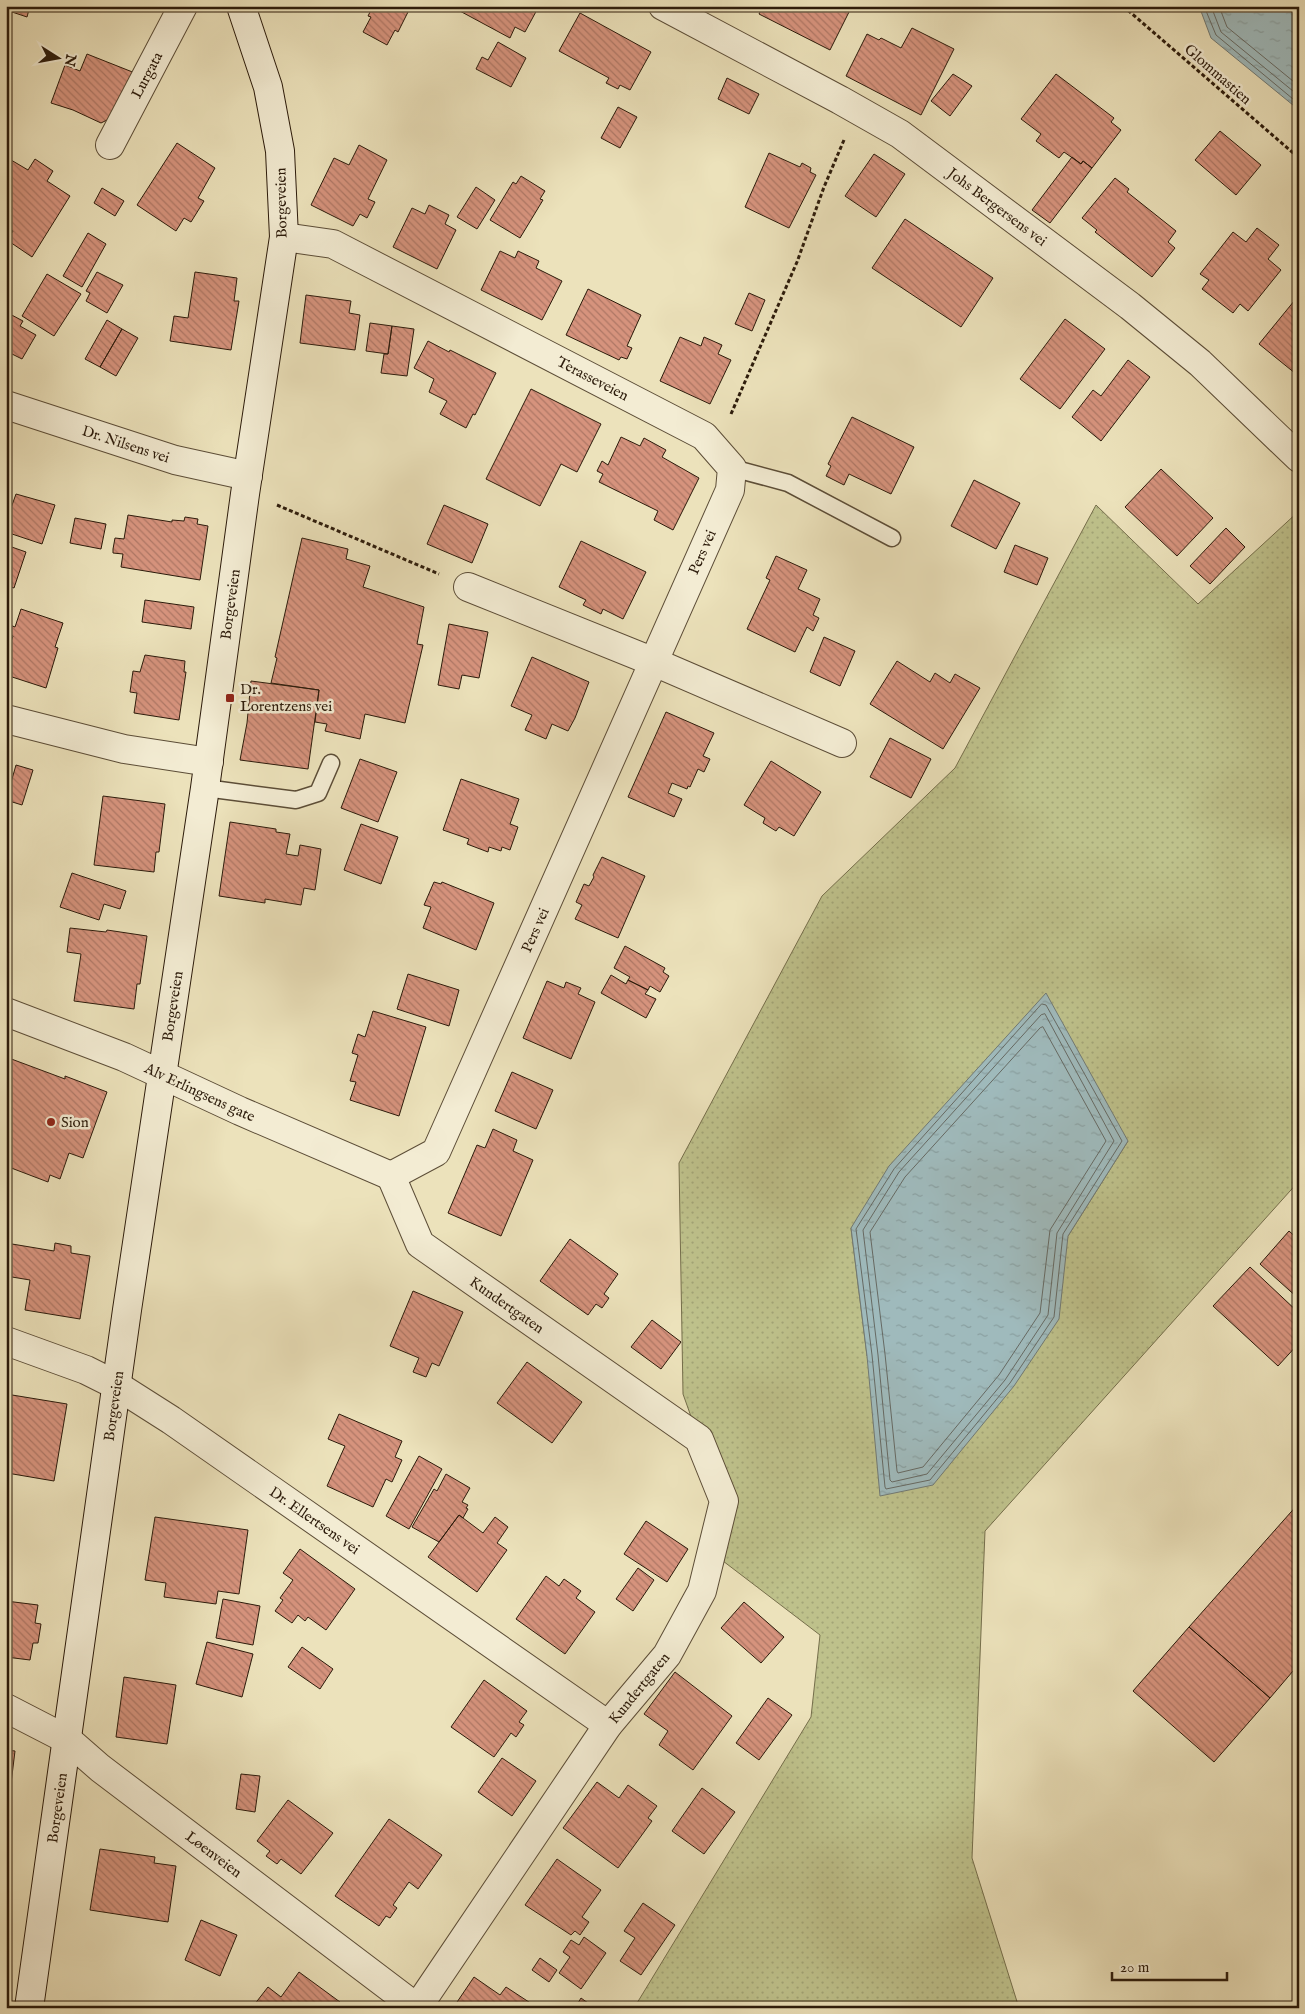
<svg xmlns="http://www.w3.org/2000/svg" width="1305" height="2014" font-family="'IM FELL English',serif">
	<defs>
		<pattern id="grass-dots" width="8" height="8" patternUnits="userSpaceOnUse" patternTransform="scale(1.25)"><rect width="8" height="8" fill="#bec18b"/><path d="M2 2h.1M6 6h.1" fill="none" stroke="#a3a577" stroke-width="1.8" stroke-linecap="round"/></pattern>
		<pattern id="water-ripples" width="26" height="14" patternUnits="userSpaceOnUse" patternTransform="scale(1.25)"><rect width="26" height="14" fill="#9fbabc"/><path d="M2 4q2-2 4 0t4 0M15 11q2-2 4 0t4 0" fill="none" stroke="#899fa0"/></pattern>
		<pattern id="building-back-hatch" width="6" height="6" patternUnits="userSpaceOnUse" patternTransform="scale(1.25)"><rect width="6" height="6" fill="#d6937d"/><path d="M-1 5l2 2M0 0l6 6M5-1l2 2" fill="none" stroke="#ae7765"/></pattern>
	</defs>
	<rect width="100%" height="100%" fill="#ece2bb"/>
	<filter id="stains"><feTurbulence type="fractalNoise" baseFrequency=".004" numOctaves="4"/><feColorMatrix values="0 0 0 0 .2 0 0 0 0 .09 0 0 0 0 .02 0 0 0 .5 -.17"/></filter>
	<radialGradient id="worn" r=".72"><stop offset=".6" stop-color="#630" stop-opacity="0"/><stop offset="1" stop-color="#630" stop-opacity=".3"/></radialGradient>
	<path fill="url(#grass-dots)" stroke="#756e4b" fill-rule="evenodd" d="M 1096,505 L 1198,604 L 1299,511 L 1299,1181 L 985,1531 L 972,1858 L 1019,2008 L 634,2008 L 811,1717 L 820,1635 L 723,1561 L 699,1439 L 683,1394 L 679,1163 L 822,896 L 955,768 ZM 1128,1141 L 1068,1236 L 867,1356 L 851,1228 Z"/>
	<path fill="url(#water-ripples)" stroke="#717a75" d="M 1199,6 L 1299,6 L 1299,110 L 1211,38 Z
		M 1046,993 L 1128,1141 L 1068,1236 L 1059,1319 L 1014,1386 L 933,1485 L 880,1496 L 867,1356 L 851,1228 L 889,1166 Z"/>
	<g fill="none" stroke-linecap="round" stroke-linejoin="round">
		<path stroke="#666a64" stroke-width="1" d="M 1204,6 L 1216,35 L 1299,104
			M 1211,6 L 1221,32 L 1299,96
			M 1219,6 L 1227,27 L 1299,86
			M 1042,1004 L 1046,1005 L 1122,1141 L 1063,1234 L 1054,1317 L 1010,1383 L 930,1480 L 886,1489 L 885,1487 L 872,1355 L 856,1229 L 894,1169 Z
			M 1045,1014 L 1114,1141 L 1057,1233 L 1048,1315 L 1005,1380 L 927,1474 L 892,1482 L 890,1480 L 878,1355 L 863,1230 L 899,1172 L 1041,1015 Z
			M 1043,1027 L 1106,1141 L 1050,1230 L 1040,1313 L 999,1375 L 923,1467 L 898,1473 L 897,1471 L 885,1354 L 870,1232 L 905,1177 L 1040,1028 Z"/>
	</g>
	<path fill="url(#building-back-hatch)" stroke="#2c1b0b" d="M 6,6 L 30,6 L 27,17 L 6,10 Z
		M 144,6 L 158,6 L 156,11 Z
		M 373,6 L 411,6 L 398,32 L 395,30 L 387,45 L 363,32 L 371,17 L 368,16 Z
		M 460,6 L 539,6 L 525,32 L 515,27 L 510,38 L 458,10 Z
		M 763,6 L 852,6 L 830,50 L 759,14 Z
		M 580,13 L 651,52 L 630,90 L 620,85 L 618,89 L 606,83 L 609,78 L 559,51 Z
		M 912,28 L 954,49 L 921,115 L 846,76 L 867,34 L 879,40 L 881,38 L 901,48 Z
		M 498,42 L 526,58 L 511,87 L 476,69 L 482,57 L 488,60 Z
		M 87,54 L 135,73 L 119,114 L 101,123 L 73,110 L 51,103 L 65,65 L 80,71 Z
		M 953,74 L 972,86 L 950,116 L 931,101 Z
		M 1056,74 L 1114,118 L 1111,122 L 1121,130 L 1092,168 L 1083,161 L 1081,164 L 1064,152 L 1059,158 L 1036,141 L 1041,134 L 1021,119 Z
		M 727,78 L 759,94 L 749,114 L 718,99 Z
		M 618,107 L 637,117 L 620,148 L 601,138 Z
		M 1220,131 L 1261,165 L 1236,195 L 1195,160 Z
		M 177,143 L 215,168 L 198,198 L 204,201 L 191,222 L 184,218 L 176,231 L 137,205 Z
		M 359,145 L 387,160 L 368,199 L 375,202 L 367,218 L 360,214 L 353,226 L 311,205 L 334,158 L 349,165 Z
		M 769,153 L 800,167 L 802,163 L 811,168 L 810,172 L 816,175 L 789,228 L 745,207 Z
		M 874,154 L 905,174 L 876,217 L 845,196 Z
		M 6,157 L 28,170 L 35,159 L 53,171 L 47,181 L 70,196 L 32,257 L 7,240 L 13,231 L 6,227 Z
		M 1072,157 L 1081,164 L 1083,161 L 1092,168 L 1050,223 L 1032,210 Z
		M 521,176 L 545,191 L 540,199 L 543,200 L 520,238 L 490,220 L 513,182 L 516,184 Z
		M 1115,178 L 1129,189 L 1127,192 L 1176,231 L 1168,242 L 1175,248 L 1152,277 L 1095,232 L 1097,230 L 1082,218 Z
		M 476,187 L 495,200 L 477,229 L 457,217 Z
		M 102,188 L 124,201 L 115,216 L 94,203 Z
		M 429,205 L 449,215 L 445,224 L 456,230 L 437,269 L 393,247 L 412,208 L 425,214 Z
		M 905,219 L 993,278 L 961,327 L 872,268 Z
		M 1257,228 L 1279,245 L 1268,259 L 1281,270 L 1248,311 L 1240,304 L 1233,313 L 1202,289 L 1209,280 L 1200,274 L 1233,232 L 1246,242 Z
		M 88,233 L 106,244 L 82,287 L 63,276 Z
		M 500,251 L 515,258 L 518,251 L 539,261 L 536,268 L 562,281 L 542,320 L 481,290 Z
		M 97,272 L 123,285 L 107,313 L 86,301 L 90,293 L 86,291 Z
		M 195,272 L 237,278 L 234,301 L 239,301 L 231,350 L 170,341 L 174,316 L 188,318 Z
		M 47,274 L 81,294 L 54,336 L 22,316 Z
		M 588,289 L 641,315 L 627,346 L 632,348 L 627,359 L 621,357 L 619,360 L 566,335 Z
		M 749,293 L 765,300 L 752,331 L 735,324 Z
		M 306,295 L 351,301 L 349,313 L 360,315 L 355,350 L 300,343 Z
		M 1299,295 L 1299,370 L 1296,374 L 1259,344 Z
		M 6,312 L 23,321 L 20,326 L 36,335 L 22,359 L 6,351 Z
		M 1065,319 L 1105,349 L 1060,409 L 1020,379 Z
		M 107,320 L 122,329 L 100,367 L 85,359 Z
		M 370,323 L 392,326 L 388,354 L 366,351 Z
		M 392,326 L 414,329 L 407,376 L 381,373 L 384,354 L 388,354 Z
		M 122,329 L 138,338 L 116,376 L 100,367 Z
		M 680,337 L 701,346 L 704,337 L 722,345 L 718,354 L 731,360 L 710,404 L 660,381 Z
		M 428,341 L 449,352 L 450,350 L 496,373 L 475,415 L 473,414 L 466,428 L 440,414 L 447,401 L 429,392 L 434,379 L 414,368 Z
		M 1128,360 L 1150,377 L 1101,441 L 1072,417 L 1093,390 L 1101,396 Z
		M 531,389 L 601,424 L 577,472 L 561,464 L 540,506 L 486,479 Z
		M 852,417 L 914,447 L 891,494 L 849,474 L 844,485 L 826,476 L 831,466 L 828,464 Z
		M 621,437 L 640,446 L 644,438 L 666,450 L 662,457 L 699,478 L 673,530 L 654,520 L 658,511 L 599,482 L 603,474 L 597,471 L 602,461 L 608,465 Z
		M 6,459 L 10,461 L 6,471 Z
		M 1161,469 L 1213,518 L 1177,556 L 1125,507 Z
		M 974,480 L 1020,503 L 996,549 L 951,526 Z
		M 16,494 L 55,505 L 42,544 L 6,532 L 6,522 Z
		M 444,505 L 488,524 L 472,563 L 427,544 Z
		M 128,515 L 172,522 L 172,520 L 184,521 L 185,517 L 198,519 L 197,524 L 208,526 L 200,580 L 121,567 L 123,554 L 113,553 L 113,549 L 115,538 L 124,539 Z
		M 75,518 L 106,524 L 101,549 L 70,543 Z
		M 1226,528 L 1245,547 L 1210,584 L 1190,566 Z
		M 302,538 L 348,549 L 346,559 L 370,566 L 363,587 L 424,607 L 417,644 L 423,645 L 405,723 L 365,714 L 360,739 L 325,731 L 327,724 L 315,722 L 319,690 L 271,683 L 277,658 L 275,657 Z
		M 581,541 L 646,572 L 623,619 L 603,609 L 601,614 L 583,605 L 586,600 L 559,587 Z
		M 6,545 L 26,552 L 14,588 L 6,585 Z
		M 1015,545 L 1048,558 L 1037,585 L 1004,572 Z
		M 776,556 L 807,570 L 798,589 L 820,599 L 813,615 L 819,618 L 813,631 L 807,627 L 795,652 L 747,629 L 770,580 L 766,578 Z
		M 145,600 L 194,607 L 191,629 L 142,622 Z
		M 21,609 L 63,623 L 55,647 L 58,648 L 46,688 L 6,675 L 6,656 L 13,636 L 7,634 L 10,625 L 15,627 Z
		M 449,624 L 488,632 L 479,678 L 462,675 L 459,689 L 438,685 Z
		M 824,637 L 855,651 L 840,686 L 810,672 Z
		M 145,655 L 185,661 L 184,672 L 186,672 L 179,720 L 134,713 L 137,693 L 130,692 L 133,671 L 140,672 Z
		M 532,657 L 589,682 L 575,718 L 568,731 L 552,724 L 546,739 L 525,730 L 532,715 L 511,706 Z
		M 897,661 L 930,682 L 935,673 L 950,683 L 955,674 L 980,688 L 943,749 L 870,704 Z
		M 251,681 L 319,690 L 308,769 L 240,760 L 247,723 Z
		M 666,712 L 714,733 L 703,756 L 710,759 L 704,772 L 698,769 L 690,787 L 688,786 L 687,789 L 672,783 L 668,793 L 682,799 L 674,817 L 628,797 Z
		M 890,738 L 931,759 L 911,798 L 870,777 Z
		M 360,759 L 397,772 L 378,822 L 341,808 Z
		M 771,761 L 821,792 L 794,836 L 779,827 L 776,831 L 763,823 L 765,818 L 744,805 Z
		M 16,765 L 33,770 L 22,805 L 6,800 Z
		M 461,779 L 519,799 L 510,824 L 518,827 L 510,850 L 502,847 L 501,851 L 489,847 L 488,852 L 467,844 L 469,839 L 443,830 Z
		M 103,796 L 165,804 L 159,852 L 156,852 L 154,872 L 94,865 Z
		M 230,822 L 276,829 L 276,832 L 290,834 L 286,854 L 298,856 L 300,845 L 321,849 L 315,890 L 304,888 L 301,905 L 265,899 L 265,903 L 219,896 Z
		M 361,824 L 398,837 L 381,884 L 344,870 Z
		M 602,857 L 645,876 L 618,938 L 575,919 L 582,905 L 576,902 L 584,884 L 589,886 L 594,877 L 593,875 Z
		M 72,873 L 126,891 L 120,909 L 104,904 L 99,920 L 60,907 Z
		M 434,882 L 441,884 L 442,882 L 494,903 L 476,950 L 423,928 L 431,907 L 424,905 Z
		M 70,928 L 106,932 L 107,930 L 147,936 L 140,984 L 137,984 L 134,1009 L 74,1001 L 81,954 L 67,952 Z
		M 625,946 L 665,968 L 663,972 L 669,976 L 660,992 L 650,986 L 648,990 L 628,980 L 630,977 L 614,968 Z
		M 408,974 L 459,990 L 449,1026 L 397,1009 Z
		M 611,975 L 626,984 L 628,980 L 648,990 L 645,994 L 656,999 L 646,1018 L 601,993 Z
		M 547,981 L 564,988 L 566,982 L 581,988 L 578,994 L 595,1002 L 571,1059 L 523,1038 Z
		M 373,1011 L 426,1027 L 399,1116 L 350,1100 L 356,1082 L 350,1081 L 358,1055 L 352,1053 L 358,1034 L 365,1037 Z
		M 6,1057 L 65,1079 L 65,1076 L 107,1092 L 83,1158 L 69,1153 L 60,1179 L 50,1175 L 48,1182 L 6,1166 Z
		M 512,1072 L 553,1090 L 536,1129 L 495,1111 Z
		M 493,1129 L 517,1140 L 513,1151 L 533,1160 L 501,1236 L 448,1213 L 477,1145 L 485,1148 Z
		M 1289,1231 L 1299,1240 L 1299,1299 L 1260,1264 Z
		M 570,1239 L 618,1274 L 604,1294 L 609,1298 L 602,1308 L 596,1304 L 588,1315 L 540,1281 Z
		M 6,1243 L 54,1251 L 55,1243 L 71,1246 L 71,1253 L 90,1256 L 80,1319 L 25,1310 L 30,1280 L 6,1276 Z
		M 1250,1267 L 1299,1313 L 1299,1343 L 1278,1366 L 1213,1306 Z
		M 413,1291 L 463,1312 L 439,1366 L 432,1363 L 426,1377 L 413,1372 L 419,1358 L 390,1346 Z
		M 652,1320 L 681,1342 L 661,1369 L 631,1347 Z
		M 527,1362 L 582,1402 L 552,1443 L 497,1403 Z
		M 6,1394 L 67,1404 L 54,1481 L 7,1473 L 11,1451 L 8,1450 L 11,1439 L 7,1438 L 11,1415 L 6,1414 Z
		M 339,1414 L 402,1441 L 395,1457 L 402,1460 L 392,1482 L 386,1479 L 373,1507 L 327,1486 L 345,1446 L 328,1439 Z
		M 419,1456 L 442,1469 L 409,1529 L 386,1516 Z
		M 446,1474 L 470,1488 L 462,1502 L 468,1505 L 466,1508 L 468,1509 L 463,1518 L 459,1515 L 439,1542 L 412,1527 L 434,1489 L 437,1491 Z
		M 1299,1503 L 1299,1664 L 1270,1698 L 1189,1627 Z
		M 459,1515 L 483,1533 L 495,1517 L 508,1527 L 497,1543 L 507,1550 L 477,1592 L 428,1557 Z
		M 155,1517 L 248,1530 L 239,1594 L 218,1591 L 216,1604 L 164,1597 L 166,1583 L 145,1580 Z
		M 646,1521 L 688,1549 L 667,1582 L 624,1554 Z
		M 300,1549 L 355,1589 L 326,1630 L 308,1617 L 305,1621 L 298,1615 L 292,1623 L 275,1611 L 283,1600 L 280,1598 L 293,1580 L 283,1573 Z
		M 638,1568 L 654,1580 L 633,1611 L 616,1599 Z
		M 546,1576 L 559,1586 L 564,1579 L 581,1591 L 576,1598 L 595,1612 L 565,1654 L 516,1619 Z
		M 223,1599 L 260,1606 L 253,1645 L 216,1638 Z
		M 6,1601 L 38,1605 L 35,1623 L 41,1624 L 38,1643 L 33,1643 L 30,1660 L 6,1657 Z
		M 744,1602 L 784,1637 L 761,1663 L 721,1628 Z
		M 1189,1627 L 1270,1698 L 1214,1762 L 1133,1691 Z
		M 207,1642 L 253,1654 L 242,1697 L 196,1684 Z
		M 302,1647 L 333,1669 L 320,1689 L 288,1667 Z
		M 675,1672 L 732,1716 L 693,1770 L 659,1745 L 668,1731 L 644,1714 Z
		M 124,1677 L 176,1685 L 167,1744 L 116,1737 Z
		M 484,1680 L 527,1711 L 519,1722 L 524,1725 L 516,1737 L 511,1733 L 494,1757 L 451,1727 Z
		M 768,1698 L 792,1715 L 759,1760 L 736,1743 Z
		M 6,1750 L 15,1751 L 8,1808 L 6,1808 Z
		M 502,1758 L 536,1781 L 512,1816 L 478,1792 Z
		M 241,1774 L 260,1776 L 255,1812 L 236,1809 Z
		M 597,1782 L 619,1798 L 628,1785 L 657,1806 L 648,1818 L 652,1821 L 618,1868 L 563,1828 Z
		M 702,1788 L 735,1812 L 704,1854 L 672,1831 Z
		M 288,1800 L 333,1833 L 301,1874 L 281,1859 L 277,1864 L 266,1856 L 270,1851 L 257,1841 Z
		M 389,1819 L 442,1855 L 418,1889 L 409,1882 L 393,1905 L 397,1908 L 390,1918 L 386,1916 L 379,1926 L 335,1896 Z
		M 100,1849 L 155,1857 L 154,1863 L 176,1866 L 168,1922 L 90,1910 Z
		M 557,1859 L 601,1890 L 582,1917 L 589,1922 L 580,1935 L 575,1931 L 571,1935 L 525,1905 Z
		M 643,1903 L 675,1925 L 641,1975 L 620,1961 L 635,1938 L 624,1931 Z
		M 201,1920 L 237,1935 L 220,1976 L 185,1960 Z
		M 584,1937 L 606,1953 L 581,1989 L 559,1973 L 570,1957 L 563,1952 L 571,1940 L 579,1945 Z
		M 540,1958 L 557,1970 L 549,1982 L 532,1970 Z
		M 299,1972 L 340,2002 L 336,2008 L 258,2008 L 254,2005 L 268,1987 L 281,1997 Z
		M 474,1977 L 500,1995 L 506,1987 L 535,2006 L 533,2008 L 453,2008 Z
		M 581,1998 L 595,2008 L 575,2008 Z"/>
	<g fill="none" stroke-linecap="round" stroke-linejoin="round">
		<defs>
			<path id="service" d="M 732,468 L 788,483 L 892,538
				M 205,788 L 296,800 L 318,793 L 331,763"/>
			<g id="minor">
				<path id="s1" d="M 663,6 L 840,100 L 900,134 L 1130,306 L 1200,363 L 1299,458"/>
				<path id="s2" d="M 110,145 L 183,6"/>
				<path id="s3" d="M 284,237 L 333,244 L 704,436 L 732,468 L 730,490 L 436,1152 L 391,1176"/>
				<path id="s4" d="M 6,405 L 175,460 L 248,476"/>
				<path d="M 468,587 L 654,662 L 842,743"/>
				<path d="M 6,719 L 124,749 L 209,762"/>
				<path id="s5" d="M 6,1012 L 124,1057 L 240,1111 L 391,1176"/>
				<path id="s6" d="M 391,1176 L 420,1244 L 699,1439 L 724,1501 L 702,1591 L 667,1655 L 608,1725 L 417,2008"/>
				<path id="s7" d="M 6,1341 L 86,1370 L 116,1385 L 171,1420 L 608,1725"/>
				<path id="s8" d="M 6,1708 L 68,1740 L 100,1768 L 417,2008"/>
			</g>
			<g id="secondary">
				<path id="s9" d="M 29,2008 L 127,1310 L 205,788 L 245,494 L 284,237 L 280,151 L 268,87 L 241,6"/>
			</g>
		</defs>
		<use href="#service" stroke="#5c4d37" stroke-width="19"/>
		<use href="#minor" stroke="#5c4d37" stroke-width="30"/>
		<use href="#secondary" stroke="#2c1b0b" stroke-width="30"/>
		<path stroke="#2c1b0b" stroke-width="3" stroke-dasharray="4 2.5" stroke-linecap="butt" d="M 1123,6 L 1299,158
			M 731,414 L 797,262 L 824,187 L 844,140
			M 277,505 L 439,574"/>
		<use href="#service" stroke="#f3ecd3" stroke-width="16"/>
		<use href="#minor" stroke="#f3ecd3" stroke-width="28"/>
		<use href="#secondary" stroke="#f3ecd3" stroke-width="28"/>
	</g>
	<g fill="#8f2418" stroke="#f3ecd3" stroke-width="2">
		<rect x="225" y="693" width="10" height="10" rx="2.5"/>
		<circle cx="51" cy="1122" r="5"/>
	</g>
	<g text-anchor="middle" stroke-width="5" stroke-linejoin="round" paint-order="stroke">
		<g font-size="15" fill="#2c1b0b" stroke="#f3ecd3">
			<text transform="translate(1218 74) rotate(41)" y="5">Glommastien</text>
			<text dy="5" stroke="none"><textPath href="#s2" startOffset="79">Lurgata</textPath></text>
			<text transform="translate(281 203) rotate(-91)" y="5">Borgeveien</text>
			<text dy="5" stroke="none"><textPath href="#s1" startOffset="391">Johs Bergersens vei</textPath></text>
			<text dy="5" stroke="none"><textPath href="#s3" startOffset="342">Terasseveien</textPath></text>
			<text dy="5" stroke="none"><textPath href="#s4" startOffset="126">Dr. Nilsens vei</textPath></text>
			<text transform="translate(702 552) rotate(-66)" y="5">Pers vei</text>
			<text dy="5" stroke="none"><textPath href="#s9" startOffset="1418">Borgeveien</textPath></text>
			<text transform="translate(535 930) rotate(-66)" y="5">Pers vei</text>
			<text dy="5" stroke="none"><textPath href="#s9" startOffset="1012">Borgeveien</textPath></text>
			<text dy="5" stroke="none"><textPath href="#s5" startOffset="210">Alv Erlingsens gate</textPath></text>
			<text dy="5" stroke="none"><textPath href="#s6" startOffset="180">Kundertgaten</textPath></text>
			<text dy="5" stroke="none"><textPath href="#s9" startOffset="608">Borgeveien</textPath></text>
			<text dy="5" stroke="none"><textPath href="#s7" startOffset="359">Dr. Ellertsens vei</textPath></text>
			<text transform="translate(639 1688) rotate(-51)" y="5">Kundertgaten</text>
			<text dy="5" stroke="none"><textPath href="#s9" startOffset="202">Borgeveien</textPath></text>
			<text dy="5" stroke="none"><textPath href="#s8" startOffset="255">Løenveien</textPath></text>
		</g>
		<g font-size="15" fill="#2c1b0b" stroke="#f3ecd3" text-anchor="start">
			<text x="240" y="694">Dr.<tspan x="240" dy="17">Lorentzens vei</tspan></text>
			<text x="61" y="1127">Sion</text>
		</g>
	</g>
	<rect width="1305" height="2014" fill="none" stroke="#ece2bb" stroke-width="25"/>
	<rect x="8" y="8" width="1290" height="1999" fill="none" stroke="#2c1b0b" stroke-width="2.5"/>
	<rect x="12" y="12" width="1280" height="1989" fill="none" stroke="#2c1b0b"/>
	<g transform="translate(58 58) rotate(101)" stroke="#f3ecd3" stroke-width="4" paint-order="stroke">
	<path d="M0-4L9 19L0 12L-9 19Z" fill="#2c1b0b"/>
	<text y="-8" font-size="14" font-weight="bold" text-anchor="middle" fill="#2c1b0b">N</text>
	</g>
	<path d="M1112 1972v8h115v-8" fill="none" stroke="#2c1b0b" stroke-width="2.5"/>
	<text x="1120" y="1972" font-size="15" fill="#2c1b0b" stroke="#f3ecd3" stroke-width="4" paint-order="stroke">20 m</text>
	<rect width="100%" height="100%" filter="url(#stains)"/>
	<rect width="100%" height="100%" fill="url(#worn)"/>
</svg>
